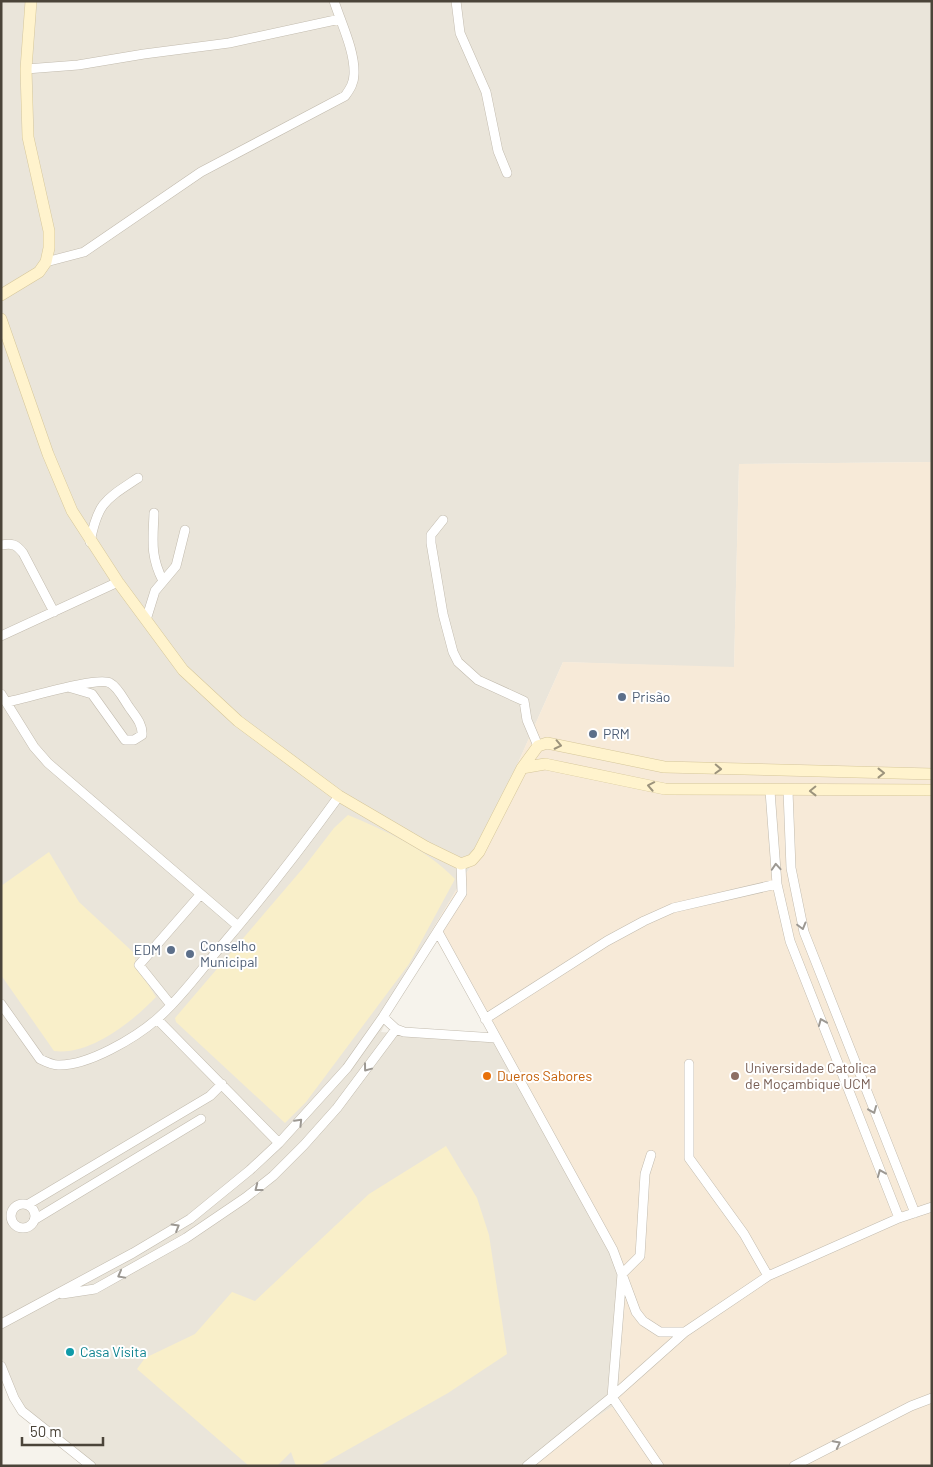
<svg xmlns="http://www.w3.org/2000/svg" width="933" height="1467" font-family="Barlow,sans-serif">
	<rect width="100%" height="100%" fill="#f6f3ec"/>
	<path fill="#eae5da" d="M 1,1 L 932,1 L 932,462 L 739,464 L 734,668 L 563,662 L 476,857 L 431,932 L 381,1032 L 498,1040 L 625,1275 L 618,1403 L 521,1466 L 89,1466 L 25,1410 L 1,1356 Z"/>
	<path fill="#f7ead8" d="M 932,462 L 932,1466 L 521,1466 L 618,1403 L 625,1273 L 498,1040 L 431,932 L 476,857 L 563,662 L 734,667 L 739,464 Z"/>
	<path fill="#f9efc9" d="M 348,815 C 386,831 426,849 455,879 L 409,964 L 306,1102 L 285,1123 L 176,1022 L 175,1018 L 304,867 L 334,828 Z
		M 49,852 L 79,902 L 134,953 L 136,965 L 156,997 C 133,1021 90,1056 54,1051 L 1,975 L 1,886 Z
		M 446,1146 L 477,1198 L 489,1235 L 507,1354 L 448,1393 L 319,1466 L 296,1466 L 291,1452 L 277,1466 L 249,1466 L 137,1369 L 145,1358 L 195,1334 L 232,1292 L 255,1301 L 369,1194 Z"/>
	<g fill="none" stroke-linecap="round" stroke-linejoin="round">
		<defs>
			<path id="street" d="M 456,1 L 460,33 L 486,92 L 498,151 L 507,173
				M 26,69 L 78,65 L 144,54 L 229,43 L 340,19
				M 46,262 L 84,252 L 201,172 L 345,96 C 350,89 354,83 354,74 C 355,51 341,23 334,1
				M 154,513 C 153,540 150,556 163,581
				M 443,520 L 431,535 L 431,543 L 443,614 L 453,652 L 458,662 L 478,680 L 524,701 L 527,720 L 538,746
				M 90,542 C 98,502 105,500 138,478
				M 1,545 C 12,543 16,544 23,553 L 54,612
				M 146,620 L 155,591 L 176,566 L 185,530
				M 1,636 L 118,582
				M 1,694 L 34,747 L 48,763 L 238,926
				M 7,702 C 24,699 98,676 110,683 C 118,687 124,700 129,707 C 135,716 143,724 142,735 L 134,740 L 125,740 L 92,694 L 68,687
				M 770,791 L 777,884 L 790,941 L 899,1218
				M 788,791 L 791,868 L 804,932 L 915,1213
				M 438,932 L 613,1250 L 636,1312 L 643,1321 L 660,1332 L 685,1332
				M 1,1004 L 40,1059 C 46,1062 52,1065 58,1065 C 88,1066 135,1038 157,1019 C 179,1000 198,974 217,951 C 260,901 300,850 339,796
				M 171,1005 L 139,965 L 200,895
				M 383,1017 L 396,1029 L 404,1032 L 496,1038
				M 157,1019 L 279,1143
				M 485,1019 L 607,941 L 644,921 L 673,908 L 777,884
				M 689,1064 L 689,1158 L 744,1234 L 768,1276
				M 651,1155 L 645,1174 L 640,1256 L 622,1274 L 612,1397 L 659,1466
				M11 1216a12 12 0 1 1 24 0a12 12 0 1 1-24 0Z
				M 27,1205 L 210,1096 L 222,1084
				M 34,1220 L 201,1119
				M 62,1294 L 95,1289 L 186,1238 L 245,1198 L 273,1176 L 304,1145 L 337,1108 L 396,1029
				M 1,1324 L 133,1253 L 190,1219 L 250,1170 L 279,1143 L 347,1068 L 383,1017 L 462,893 L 461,864
				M 1,1366 L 14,1398 L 22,1411 L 91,1466
				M 527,1466 L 612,1397 L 685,1332 L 768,1276 L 899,1218 L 932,1207
				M 794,1466 L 911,1406 L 932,1398"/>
			<path id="secondary" d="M 1,295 L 39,272 L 46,262 L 49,248 L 49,231 L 28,137 L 26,69 L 31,1
				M 1,319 L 48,454 L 72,511 L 118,582 L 183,670 L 238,721 L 339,796 L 426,847 L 461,864 L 472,860 L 479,852 L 522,768 L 538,746 L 547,743 L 664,767 L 932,774
				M 522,768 L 545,764 L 665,789 L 932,790"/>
		</defs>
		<use href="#street" stroke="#c2bbae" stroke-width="10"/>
		<use href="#secondary" stroke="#d6c79b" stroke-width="12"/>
		<use href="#street" stroke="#fff" stroke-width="9"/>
		<use href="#secondary" stroke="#fff3cd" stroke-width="11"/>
	</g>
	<defs><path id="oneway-chevron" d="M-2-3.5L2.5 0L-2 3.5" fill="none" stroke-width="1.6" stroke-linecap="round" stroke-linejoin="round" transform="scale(1.25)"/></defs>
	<g stroke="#9c937c">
		<use href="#oneway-chevron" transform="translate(558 745) rotate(12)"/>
		<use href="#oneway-chevron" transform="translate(718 769) rotate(2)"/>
		<use href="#oneway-chevron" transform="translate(881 773)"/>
		<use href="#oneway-chevron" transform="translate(651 786) rotate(-169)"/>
		<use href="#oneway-chevron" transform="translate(813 791) rotate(179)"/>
	</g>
	<g stroke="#9c9892">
		<use href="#oneway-chevron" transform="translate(776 867) rotate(-94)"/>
		<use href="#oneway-chevron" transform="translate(802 926) rotate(75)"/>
		<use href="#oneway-chevron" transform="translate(822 1022) rotate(-112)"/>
		<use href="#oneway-chevron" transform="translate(367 1068) rotate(127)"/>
		<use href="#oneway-chevron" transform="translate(873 1110) rotate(68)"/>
		<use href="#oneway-chevron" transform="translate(299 1122) rotate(-46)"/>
		<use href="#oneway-chevron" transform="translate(881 1173) rotate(-112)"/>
		<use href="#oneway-chevron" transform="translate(258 1188) rotate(142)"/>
		<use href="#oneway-chevron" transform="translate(176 1227) rotate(-31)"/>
		<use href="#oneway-chevron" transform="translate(121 1275) rotate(151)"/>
		<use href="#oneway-chevron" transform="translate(837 1444) rotate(-27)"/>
	</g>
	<g fill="#5c6f8a" stroke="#fff" stroke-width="2">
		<circle cx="622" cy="697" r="5"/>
		<circle cx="593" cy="734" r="5"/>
		<circle cx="171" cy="950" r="5"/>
		<circle cx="190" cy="954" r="5"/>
	</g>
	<circle fill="#e8710a" stroke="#fff" stroke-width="2" cx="487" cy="1076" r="5"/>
	<circle fill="#8d6e63" stroke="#fff" stroke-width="2" cx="735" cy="1076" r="5"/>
	<circle fill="#0f9aa8" stroke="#fff" stroke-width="2" cx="70" cy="1352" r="5"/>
	<g text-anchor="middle" stroke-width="4" stroke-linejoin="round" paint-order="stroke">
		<g font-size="14" fill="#4e5e75" stroke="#fff" text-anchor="start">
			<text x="632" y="702">Prisão</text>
			<text x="603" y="739">PRM</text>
			<text x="200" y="951">Conselho<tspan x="200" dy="16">Municipal</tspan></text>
			<text x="161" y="955" text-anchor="end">EDM</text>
		</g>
		<g font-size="14" fill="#785e54" stroke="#fff" text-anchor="start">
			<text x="745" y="1073">Universidade Catolica<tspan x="745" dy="16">de Moçambique UCM</tspan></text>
		</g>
		<g font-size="14" fill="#c56008" stroke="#fff" text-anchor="start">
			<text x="497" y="1081">Dueros Sabores</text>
		</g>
		<g font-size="14" fill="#0d838f" stroke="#fff" text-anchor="start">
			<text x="80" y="1357">Casa Visita</text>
		</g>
	</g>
	<rect width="933" height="1467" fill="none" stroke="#4b4439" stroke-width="5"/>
	<path d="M22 1437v8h81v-8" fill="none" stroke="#4b4439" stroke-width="2.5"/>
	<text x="30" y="1437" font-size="15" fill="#4b4439" stroke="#ffffff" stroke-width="4" paint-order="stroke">50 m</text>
</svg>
